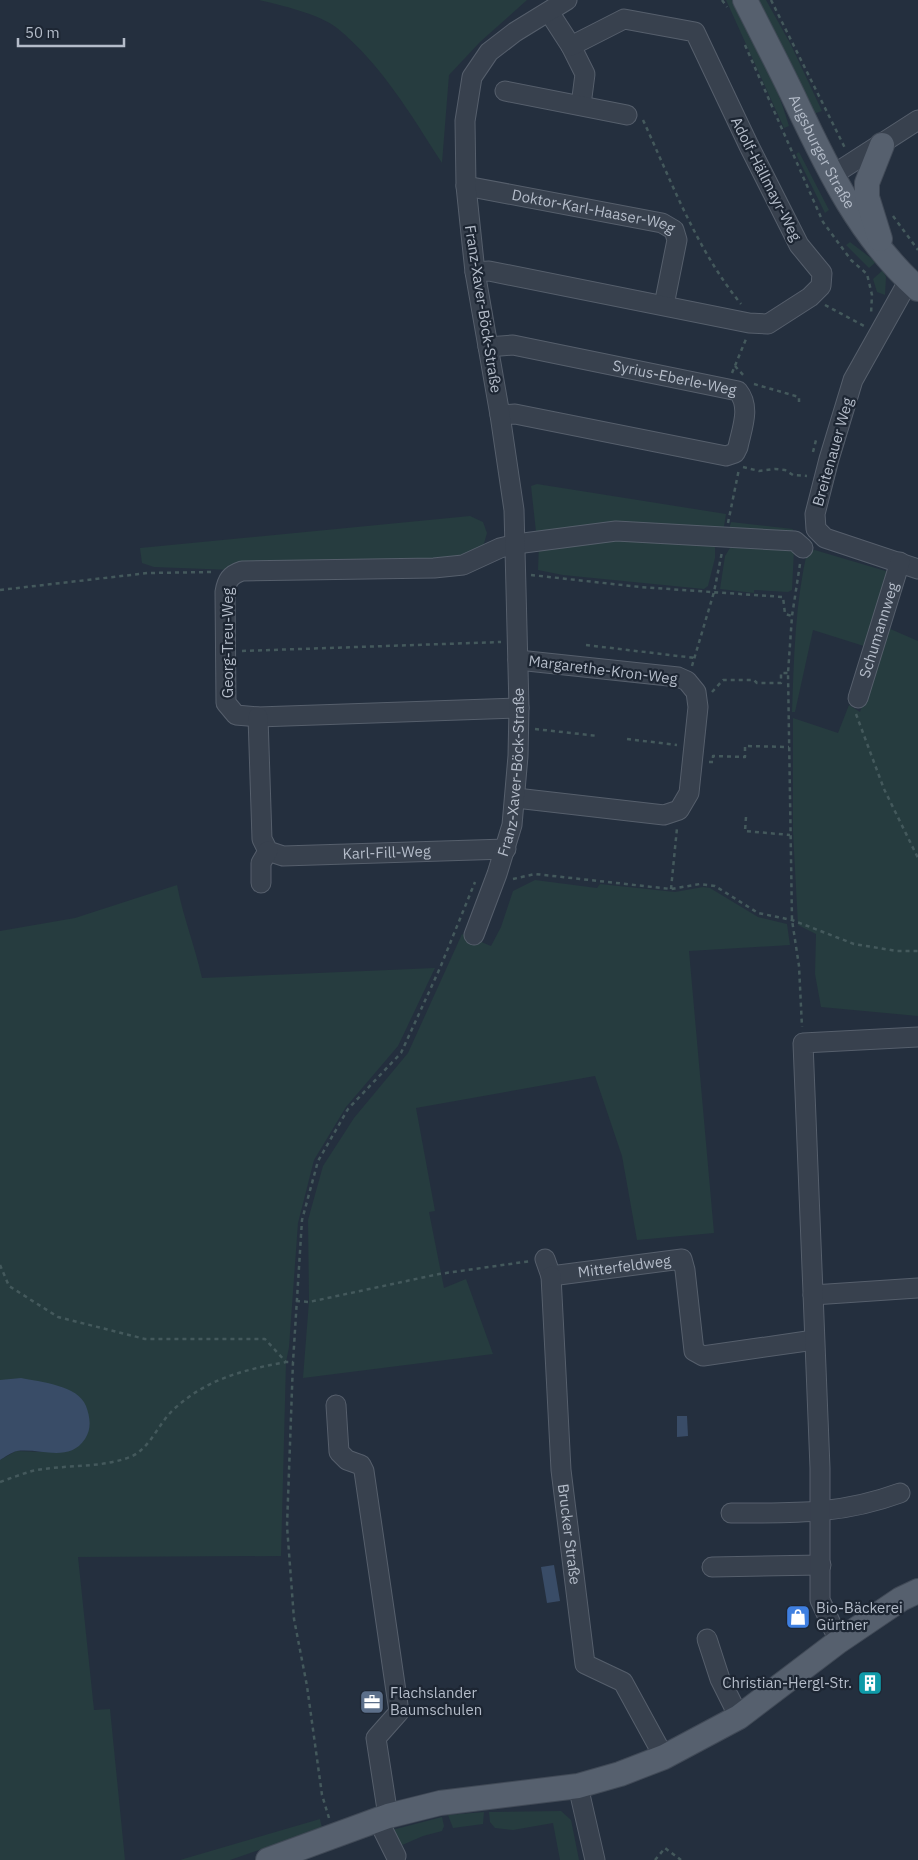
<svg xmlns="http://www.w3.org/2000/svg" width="918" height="1860" font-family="'IBM Plex Sans',sans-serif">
	<rect width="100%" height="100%" fill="#242f3e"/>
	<path fill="#263c3f" d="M 259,0 L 527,0 L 480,42 L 449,75 L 442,163 C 411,115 382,65 337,28 C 320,14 280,5 259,0 Z
		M 726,0 L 736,0 C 756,41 776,82 789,126 L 784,128 Z
		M 758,0 L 766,0 L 791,45 L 822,111 L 813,114 Z
		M 799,152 L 829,210 L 825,213 L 796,154 Z
		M 850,242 L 876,262 L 869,268 L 846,245 Z
		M 883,270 L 886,277 L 885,295 L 877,292 L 873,279 Z
		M 537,484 L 726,514 L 723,532 L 537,541 L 531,486 Z
		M 470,516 L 483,522 L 487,533 L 483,547 L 460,558 L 232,570 L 154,567 L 142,563 L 140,548 Z
		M 731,522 L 793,529 L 792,534 L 729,529 Z
		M 589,538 L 715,543 L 715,558 L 708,586 L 704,589 L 563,575 L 538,570 L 539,544 Z
		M 733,543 L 794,550 L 792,590 L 788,592 L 754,590 L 754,593 L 720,589 L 725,556 Z
		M 808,548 L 889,572 L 867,647 L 813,630 L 795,712 L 792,712 C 794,657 795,602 808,548 Z
		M 888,628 L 918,641 L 918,1016 L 821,1007 L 815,974 L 816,934 L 798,925 L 793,832 L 793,718 L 838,733 L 849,705 L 860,712 Z
		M 535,880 L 597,888 L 600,884 L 675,892 L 703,887 L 710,888 L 758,917 L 787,924 L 790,945 L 689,951 L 714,1233 L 637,1240 L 622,1156 L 595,1076 L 416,1108 L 435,1211 L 429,1212 L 444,1288 L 466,1279 L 493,1354 L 303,1378 L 309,1301 L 308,1220 L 323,1166 L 354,1118 L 408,1053 L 462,934 L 491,946 L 501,927 L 513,891 Z
		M 177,885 C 183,917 195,946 202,978 L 435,968 L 398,1046 L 346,1107 L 314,1160 L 298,1223 L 289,1347 L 286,1362 L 281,1556 L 78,1557 L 94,1710 L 110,1709 L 125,1860 L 0,1860 L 0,1460 L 16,1451 L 43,1452 L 0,1380 L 0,931 L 75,918 Z
		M 561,1811 L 571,1820 L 579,1860 L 560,1860 L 553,1823 L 513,1830 L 495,1828 L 490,1822 L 489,1812 Z
		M 484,1812 L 483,1824 L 453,1828 L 448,1815 Z
		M 442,1817 L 444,1826 L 442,1831 L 423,1836 L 400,1846 L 392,1830 Z
		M 320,1819 L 322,1828 L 230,1860 L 180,1860 Z"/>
	<path fill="#394c67" d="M 21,1378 C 40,1382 78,1385 86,1406 C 90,1417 92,1428 85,1439 C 69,1463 41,1448 17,1451 C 12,1452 5,1457 0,1460 L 0,1380 Z
		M 677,1416 L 687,1416 L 688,1436 L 677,1437 Z
		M 554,1565 L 560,1601 L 547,1603 L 541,1567 Z"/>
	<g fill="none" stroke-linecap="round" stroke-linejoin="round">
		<defs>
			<g id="minor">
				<path d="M 571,46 L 585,74 L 581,105"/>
				<path d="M 505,91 L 627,115"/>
				<path d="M 831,176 L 918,120"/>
				<path id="s1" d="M 466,186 L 662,223 L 674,230 L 677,240 L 664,305"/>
				<path d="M 475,272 L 489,271 L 749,323 L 768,324 L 810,297 L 821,286 L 822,273 L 799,245 L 749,146 L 695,32 L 624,19 L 571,46 L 549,12"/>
				<path d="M 909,280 L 853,380 L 829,459 L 815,514 L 816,529 L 825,538 L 918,569"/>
				<path id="s2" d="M 488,347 L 513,345 L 738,391 C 751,407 742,428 738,447 L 735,453 L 726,456 L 515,414 L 500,415"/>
				<path id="s3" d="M 858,698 L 900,562"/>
				<path d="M 519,708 L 258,717 L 236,715 L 226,703 L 225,592 C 227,580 230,575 242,571 L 434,568 L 463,565 L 500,548 L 516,544 L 616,531 L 795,541 L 803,548"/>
				<path id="s4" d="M 258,717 L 262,839 L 268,851 L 283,856 L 506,849"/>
				<path d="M 516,798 L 664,815 L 679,810 L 689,793 L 698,707 L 696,692 L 687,681 L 678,677 L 518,660"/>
				<path d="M 261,883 L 261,863 L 268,851"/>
				<path id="s5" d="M 474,935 L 497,874 L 512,825 L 518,756 L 519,708 L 514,510 L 500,415 L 475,272 L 466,186 L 465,121 L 472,77 L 489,52 L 515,32 L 567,0"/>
				<path id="s6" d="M 545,1259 L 551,1276 L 682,1259 L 685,1270 L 694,1351 L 703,1356 L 814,1340"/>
				<path id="s7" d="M 551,1276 L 561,1470 L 585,1664 L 623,1682 L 664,1757"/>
				<path d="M 813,1295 L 918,1288"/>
				<path d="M 336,1405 L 339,1452 L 347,1460 L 361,1465 L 364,1471 L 399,1712 L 376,1738 L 388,1816"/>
				<path d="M 731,1513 C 793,1513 840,1515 900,1493"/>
				<path d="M 712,1567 L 821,1565"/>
				<path d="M 707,1639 L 720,1679 L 739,1717"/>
				<path d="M 839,1641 L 820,1600 L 820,1468 L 803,1043 L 918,1037"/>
				<path d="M 578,1786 L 595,1860"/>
				<path d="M 378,1820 L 396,1856"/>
			</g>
			<g id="major">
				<path id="s8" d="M 745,0 C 762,34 780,68 796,102 C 828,170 861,238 918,289"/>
				<path d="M 880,239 L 867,197 L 867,183 L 882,145"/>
				<path d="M 268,1860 L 388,1816 L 440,1803 L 578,1786 L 620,1774 L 664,1757 L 739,1717 L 839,1641 L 901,1599 L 918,1591"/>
			</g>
		</defs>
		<use href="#minor" stroke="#565f6c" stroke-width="21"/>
		<use href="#major" stroke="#414a57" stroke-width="26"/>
		<path stroke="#44595c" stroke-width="2.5" stroke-dasharray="4 4" stroke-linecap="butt" d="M 722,0 L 727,7
			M 771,0 L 845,148
			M 745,45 L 823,222 L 851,260 L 867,274 L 872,295 L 871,314
			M 643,120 C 672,183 697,250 741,304
			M 893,216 L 918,250
			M 825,305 L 866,327
			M 735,366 L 744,376
			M 732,373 L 746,339
			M 754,384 L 799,397 L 799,402
			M 813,452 L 816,440
			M 743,467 L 759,471 L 775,469 L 785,470 L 793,475 L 807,476
			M 728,523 L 739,469
			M 800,564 L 792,616 L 788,673 L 792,920 L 799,966 L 802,1027
			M 531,575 L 640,587 L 783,597 L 785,614 L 792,616
			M 0,590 L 148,573 L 215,572
			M 586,645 L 695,658
			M 242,651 L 501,642
			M 692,666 L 714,592 L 722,552
			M 712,692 L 723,680 L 754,680 L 757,683 L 781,683 L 781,673 L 788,673
			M 856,714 L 884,789 L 918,858
			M 535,729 L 598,736
			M 627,739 L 677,745
			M 709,762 L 713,762 L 713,756 L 745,757 L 745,746 L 789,747
			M 746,817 L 745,831 L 790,835
			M 513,879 L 535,874 L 671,889 L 700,884 L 715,886 L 758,913 L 792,920 L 854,944 L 897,951 L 918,951
			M 671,889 L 677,828
			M 0,1265 L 9,1286 L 58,1317 L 145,1339 L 265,1339 L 286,1362 L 293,1362
			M 296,1301 L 309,1302 L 439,1274 L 531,1261
			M 0,1482 C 11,1478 22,1474 32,1471 C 65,1464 98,1469 130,1457 C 150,1449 158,1424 173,1410 C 206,1379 243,1370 286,1362
			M 329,1818 L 322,1795 L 307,1686 L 294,1619 L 287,1526 L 293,1362 L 302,1220 L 318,1161 L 348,1109 L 401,1053 L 440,968 L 475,882
			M 655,1860 L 665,1848 L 681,1860"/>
		<use href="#minor" stroke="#38414e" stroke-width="19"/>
		<use href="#major" stroke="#56606e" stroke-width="24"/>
	</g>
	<defs>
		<symbol id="shop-square" viewBox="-11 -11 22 22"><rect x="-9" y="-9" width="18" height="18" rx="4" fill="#3f7fe0" stroke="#1d2633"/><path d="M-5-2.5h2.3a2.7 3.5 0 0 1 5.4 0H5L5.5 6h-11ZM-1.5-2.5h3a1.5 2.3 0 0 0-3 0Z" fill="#fff"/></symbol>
		<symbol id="building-square" viewBox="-11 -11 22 22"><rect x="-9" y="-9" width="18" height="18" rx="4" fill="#0f9aa8" stroke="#1d2633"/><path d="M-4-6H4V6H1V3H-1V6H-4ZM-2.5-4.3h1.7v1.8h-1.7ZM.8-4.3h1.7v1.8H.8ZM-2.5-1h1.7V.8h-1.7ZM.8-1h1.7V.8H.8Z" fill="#fff"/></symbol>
		<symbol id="office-square" viewBox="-11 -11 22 22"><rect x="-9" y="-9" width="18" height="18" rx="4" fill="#5c6f8a" stroke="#1d2633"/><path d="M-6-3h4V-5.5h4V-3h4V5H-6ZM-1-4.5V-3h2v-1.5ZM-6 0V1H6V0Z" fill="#fff"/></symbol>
	</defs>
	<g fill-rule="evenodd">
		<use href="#shop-square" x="784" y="1603" width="28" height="28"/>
		<use href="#building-square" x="856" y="1669" width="28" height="28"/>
		<use href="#office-square" x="358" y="1688" width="28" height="28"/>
	</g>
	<g text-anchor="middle" stroke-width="4.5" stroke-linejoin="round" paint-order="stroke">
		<g font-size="15" fill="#b4bcc9" stroke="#1d2633">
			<text dy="5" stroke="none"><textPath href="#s8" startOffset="170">Augsburger Straße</textPath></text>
			<text transform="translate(766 179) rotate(63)" y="5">Adolf-Hällmayr-Weg</text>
			<text dy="5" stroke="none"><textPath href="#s1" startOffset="130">Doktor-Karl-Haaser-Weg</textPath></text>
			<text transform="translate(483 309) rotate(81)" y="5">Franz-Xaver-Böck-Straße</text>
			<text dy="5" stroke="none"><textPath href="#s2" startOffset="190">Syrius-Eberle-Weg</textPath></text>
			<text transform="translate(833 452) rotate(-74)" y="5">Breitenauer Weg</text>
			<text dy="5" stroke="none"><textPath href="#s3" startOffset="71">Schumannweg</textPath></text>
			<text transform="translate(228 643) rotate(-90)" y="5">Georg-Treu-Weg</text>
			<text transform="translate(603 670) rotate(7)" y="5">Margarethe-Kron-Weg</text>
			<text dy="5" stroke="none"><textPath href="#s5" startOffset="169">Franz-Xaver-Böck-Straße</textPath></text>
			<text dy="5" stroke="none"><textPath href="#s4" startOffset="255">Karl-Fill-Weg</textPath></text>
			<text dy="5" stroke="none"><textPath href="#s6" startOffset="92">Mitterfeldweg</textPath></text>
			<text dy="5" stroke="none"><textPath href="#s7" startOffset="259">Brucker Straße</textPath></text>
		</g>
		<g font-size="15" fill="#b4bcc9" stroke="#1d2633" text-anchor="start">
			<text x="816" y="1613">Bio-Bäckerei<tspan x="816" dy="17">Gürtner</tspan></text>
			<text x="852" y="1688" text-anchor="end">Christian-Hergl-Str.</text>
			<text x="390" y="1698">Flachslander<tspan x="390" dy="17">Baumschulen</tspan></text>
		</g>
	</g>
	<path d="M18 38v8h106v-8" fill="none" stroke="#b4bcc9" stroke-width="2.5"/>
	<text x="25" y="38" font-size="15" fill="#b4bcc9" stroke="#1d2633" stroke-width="4" paint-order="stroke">50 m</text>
</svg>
